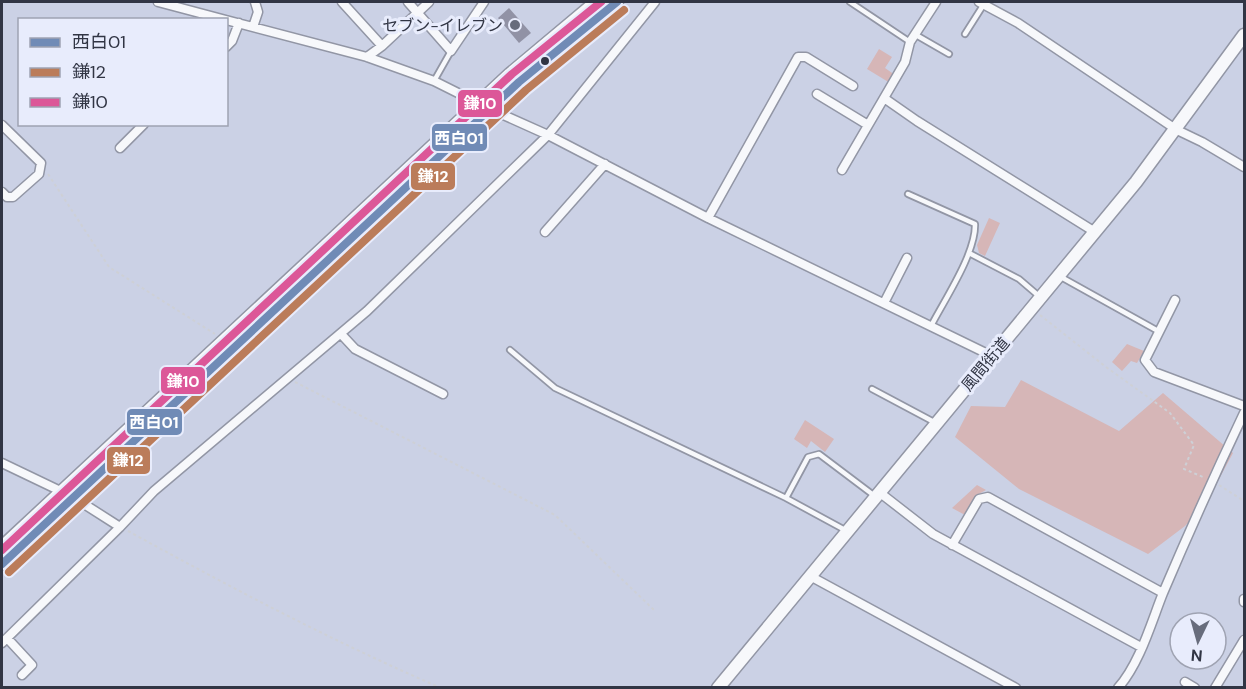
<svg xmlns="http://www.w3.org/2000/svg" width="1246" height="689" font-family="'DM Sans','Noto Sans JP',sans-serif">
	<rect width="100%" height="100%" fill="#cbd1e5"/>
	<path fill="#d6b6b7" d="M 879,49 L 892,57 L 885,68 L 895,75 L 890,83 L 867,69 Z
		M 989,218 L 1000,223 L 985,256 L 979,253 L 977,245 Z
		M 1127,344 L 1144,351 L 1137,363 L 1131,361 L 1122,371 L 1112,362 Z
		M 1021,380 L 1119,431 L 1163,393 L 1233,453 L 1205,505 L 1185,526 L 1148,554 L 1019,489 L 955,437 L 971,406 L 1005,407 Z
		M 805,420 L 834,439 L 825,452 L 811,441 L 807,448 L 794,439 Z
		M 977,485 L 986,490 L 977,495 L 965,515 L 952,508 Z"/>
	<path fill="#9192a5" d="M 509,8 L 531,33 L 519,43 L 498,18 Z"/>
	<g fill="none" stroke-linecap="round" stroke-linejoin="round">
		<defs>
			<path id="lane" d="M 850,2 L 910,42
				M 965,34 L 984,4
				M 916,35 L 949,54
				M 434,81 L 451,51
				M 908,194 L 975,224 C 976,253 945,299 931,326
				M 969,253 L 1019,279 L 1040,297
				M 1061,277 L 1158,331
				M 510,350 L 555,388 L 786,498 L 845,530
				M 872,389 L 934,422
				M 786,498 L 808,457 L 819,454 L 876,497"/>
			<path id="street" d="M 158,2 L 226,20
				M 342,2 L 382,46
				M 408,2 L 451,51 L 484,2
				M 936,2 L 910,42 L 905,62 L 884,98 L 917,121 L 1095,232
				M 979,2 L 1018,23 L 1177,130 L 1202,142 L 1244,167
				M 226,20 L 367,57 L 434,81 L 490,109 L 548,135 L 708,218 L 992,356
				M 253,27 L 258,12 L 255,2
				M 226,47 L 232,41 L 239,23
				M 367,57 L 382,46 L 429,2
				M 817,94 L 868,125
				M 2,125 L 41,163 L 39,174 L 13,197 L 7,197 L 2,192
				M 120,148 L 144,124
				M 842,170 L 884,98
				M 708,218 L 798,57 L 806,57 L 853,86
				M 545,232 L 605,164
				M 1175,300 L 1145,360 L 1154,372 L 1244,406
				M 884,303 L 907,258
				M 341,334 L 355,349 L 443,394
				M 2,463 L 73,497 L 120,527
				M 879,492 L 933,534 L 1141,647
				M 952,545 L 979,499 L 988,497 L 1163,593
				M 810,576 L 1016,688
				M 1244,599 L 1244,602
				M 7,638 L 32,665 L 22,675
				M 2,643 L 120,527 L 154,491 L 367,311 L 548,135 L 655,2
				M 1185,682 L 1195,688
				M 1118,688 C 1140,663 1151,623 1163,593 C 1189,532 1216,472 1244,413
				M 1215,688 L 1244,640"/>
			<path id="secondary" d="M 2,547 L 510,74 L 596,2
				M 2,564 L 519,82 L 617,2
				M 718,688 L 1136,182 L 1244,35"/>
		</defs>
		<use href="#lane" stroke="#9296a5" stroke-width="8"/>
		<use href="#street" stroke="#9296a5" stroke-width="11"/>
		<use href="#secondary" stroke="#9296a5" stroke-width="15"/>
		<path stroke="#ced0d6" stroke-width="2" stroke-dasharray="3 3" stroke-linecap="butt" d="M 48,174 L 109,267 L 215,334
			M 1040,315 L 1106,367 L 1170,413 L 1194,445 L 1184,469 L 1203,477
			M 295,382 L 555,515 L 654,610
			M 1219,485 L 1244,501
			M 128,531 C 232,588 332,641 441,688"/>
		<use href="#lane" stroke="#f7f8fb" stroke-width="4.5"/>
		<use href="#street" stroke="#f7f8fb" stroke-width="8"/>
		<use href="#secondary" stroke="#f7f8fb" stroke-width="12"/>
		<defs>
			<path id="bus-1" d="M 2,564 L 519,82 L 617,2"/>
			<path id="bus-2" d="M 9,572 L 526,90 L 624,10"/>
			<path id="bus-3" d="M 2,550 L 512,74 L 601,2"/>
		</defs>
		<use href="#bus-1" stroke="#e8ecfc" stroke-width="12"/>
		<use href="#bus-2" stroke="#e8ecfc" stroke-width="12"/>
		<use href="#bus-3" stroke="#e8ecfc" stroke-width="12"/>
		<use href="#bus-1" stroke="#708bb6" stroke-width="8"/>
		<use href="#bus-2" stroke="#bb7c5a" stroke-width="8"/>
		<use href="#bus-3" stroke="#dc5798" stroke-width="8"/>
	</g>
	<circle fill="#676c7c" stroke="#e8ecfc" stroke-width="2" cx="515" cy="25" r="6"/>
	<circle fill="#313544" stroke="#e8ecfc" stroke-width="2" cx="545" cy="61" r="5"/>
	<g text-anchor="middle" stroke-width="6" stroke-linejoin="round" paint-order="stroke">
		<g font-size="16" fill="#313544" stroke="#e8ecfc" text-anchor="end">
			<text x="503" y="31">セブン-イレブン</text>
		</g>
		<g font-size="16" fill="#313544" stroke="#e8ecfc">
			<text transform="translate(985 364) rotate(-50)" y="6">風間街道</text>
		</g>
	</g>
	<g stroke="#e8ecfc" stroke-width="2">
		<rect x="457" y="89" width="46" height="29" rx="6" fill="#dc5798"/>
		<rect x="431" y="123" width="57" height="29" rx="6" fill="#708bb6"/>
		<rect x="410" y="162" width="46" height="29" rx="6" fill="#bb7c5a"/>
		<rect x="160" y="366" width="46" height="29" rx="6" fill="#dc5798"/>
		<rect x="126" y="408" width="57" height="28" rx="6" fill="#708bb6"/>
		<rect x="106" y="446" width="45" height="29" rx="6" fill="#bb7c5a"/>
	</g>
	<g font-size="16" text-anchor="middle" font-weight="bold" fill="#fff">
		<text x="480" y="109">鎌10</text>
		<text x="459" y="144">西白01</text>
		<text x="433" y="182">鎌12</text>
		<text x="183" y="387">鎌10</text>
		<text x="154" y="428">西白01</text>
		<text x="128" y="466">鎌12</text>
	</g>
	<rect width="1246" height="689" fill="none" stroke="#313544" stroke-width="6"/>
	<rect x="18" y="18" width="210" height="108" fill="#e8ecfc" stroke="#9fa3b2" stroke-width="1.5"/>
	<rect x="30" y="38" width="30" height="9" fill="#708bb6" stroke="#9fa3b2" stroke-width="1.5"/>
	<text x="72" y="48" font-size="18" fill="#313544">西白01</text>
	<rect x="30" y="68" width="30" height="9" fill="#bb7c5a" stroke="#9fa3b2" stroke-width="1.5"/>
	<text x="72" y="78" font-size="18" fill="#313544">鎌12</text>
	<rect x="30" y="98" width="30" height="9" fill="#dc5798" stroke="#9fa3b2" stroke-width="1.5"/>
	<text x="72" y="108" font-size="18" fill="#313544">鎌10</text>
	<g transform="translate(1198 641) rotate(185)"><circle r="28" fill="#e8ecfc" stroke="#9fa3b2" stroke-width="1.5"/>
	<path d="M0-4.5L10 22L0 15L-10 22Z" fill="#676c7c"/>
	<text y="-9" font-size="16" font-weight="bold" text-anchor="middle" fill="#313544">N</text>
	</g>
</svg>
